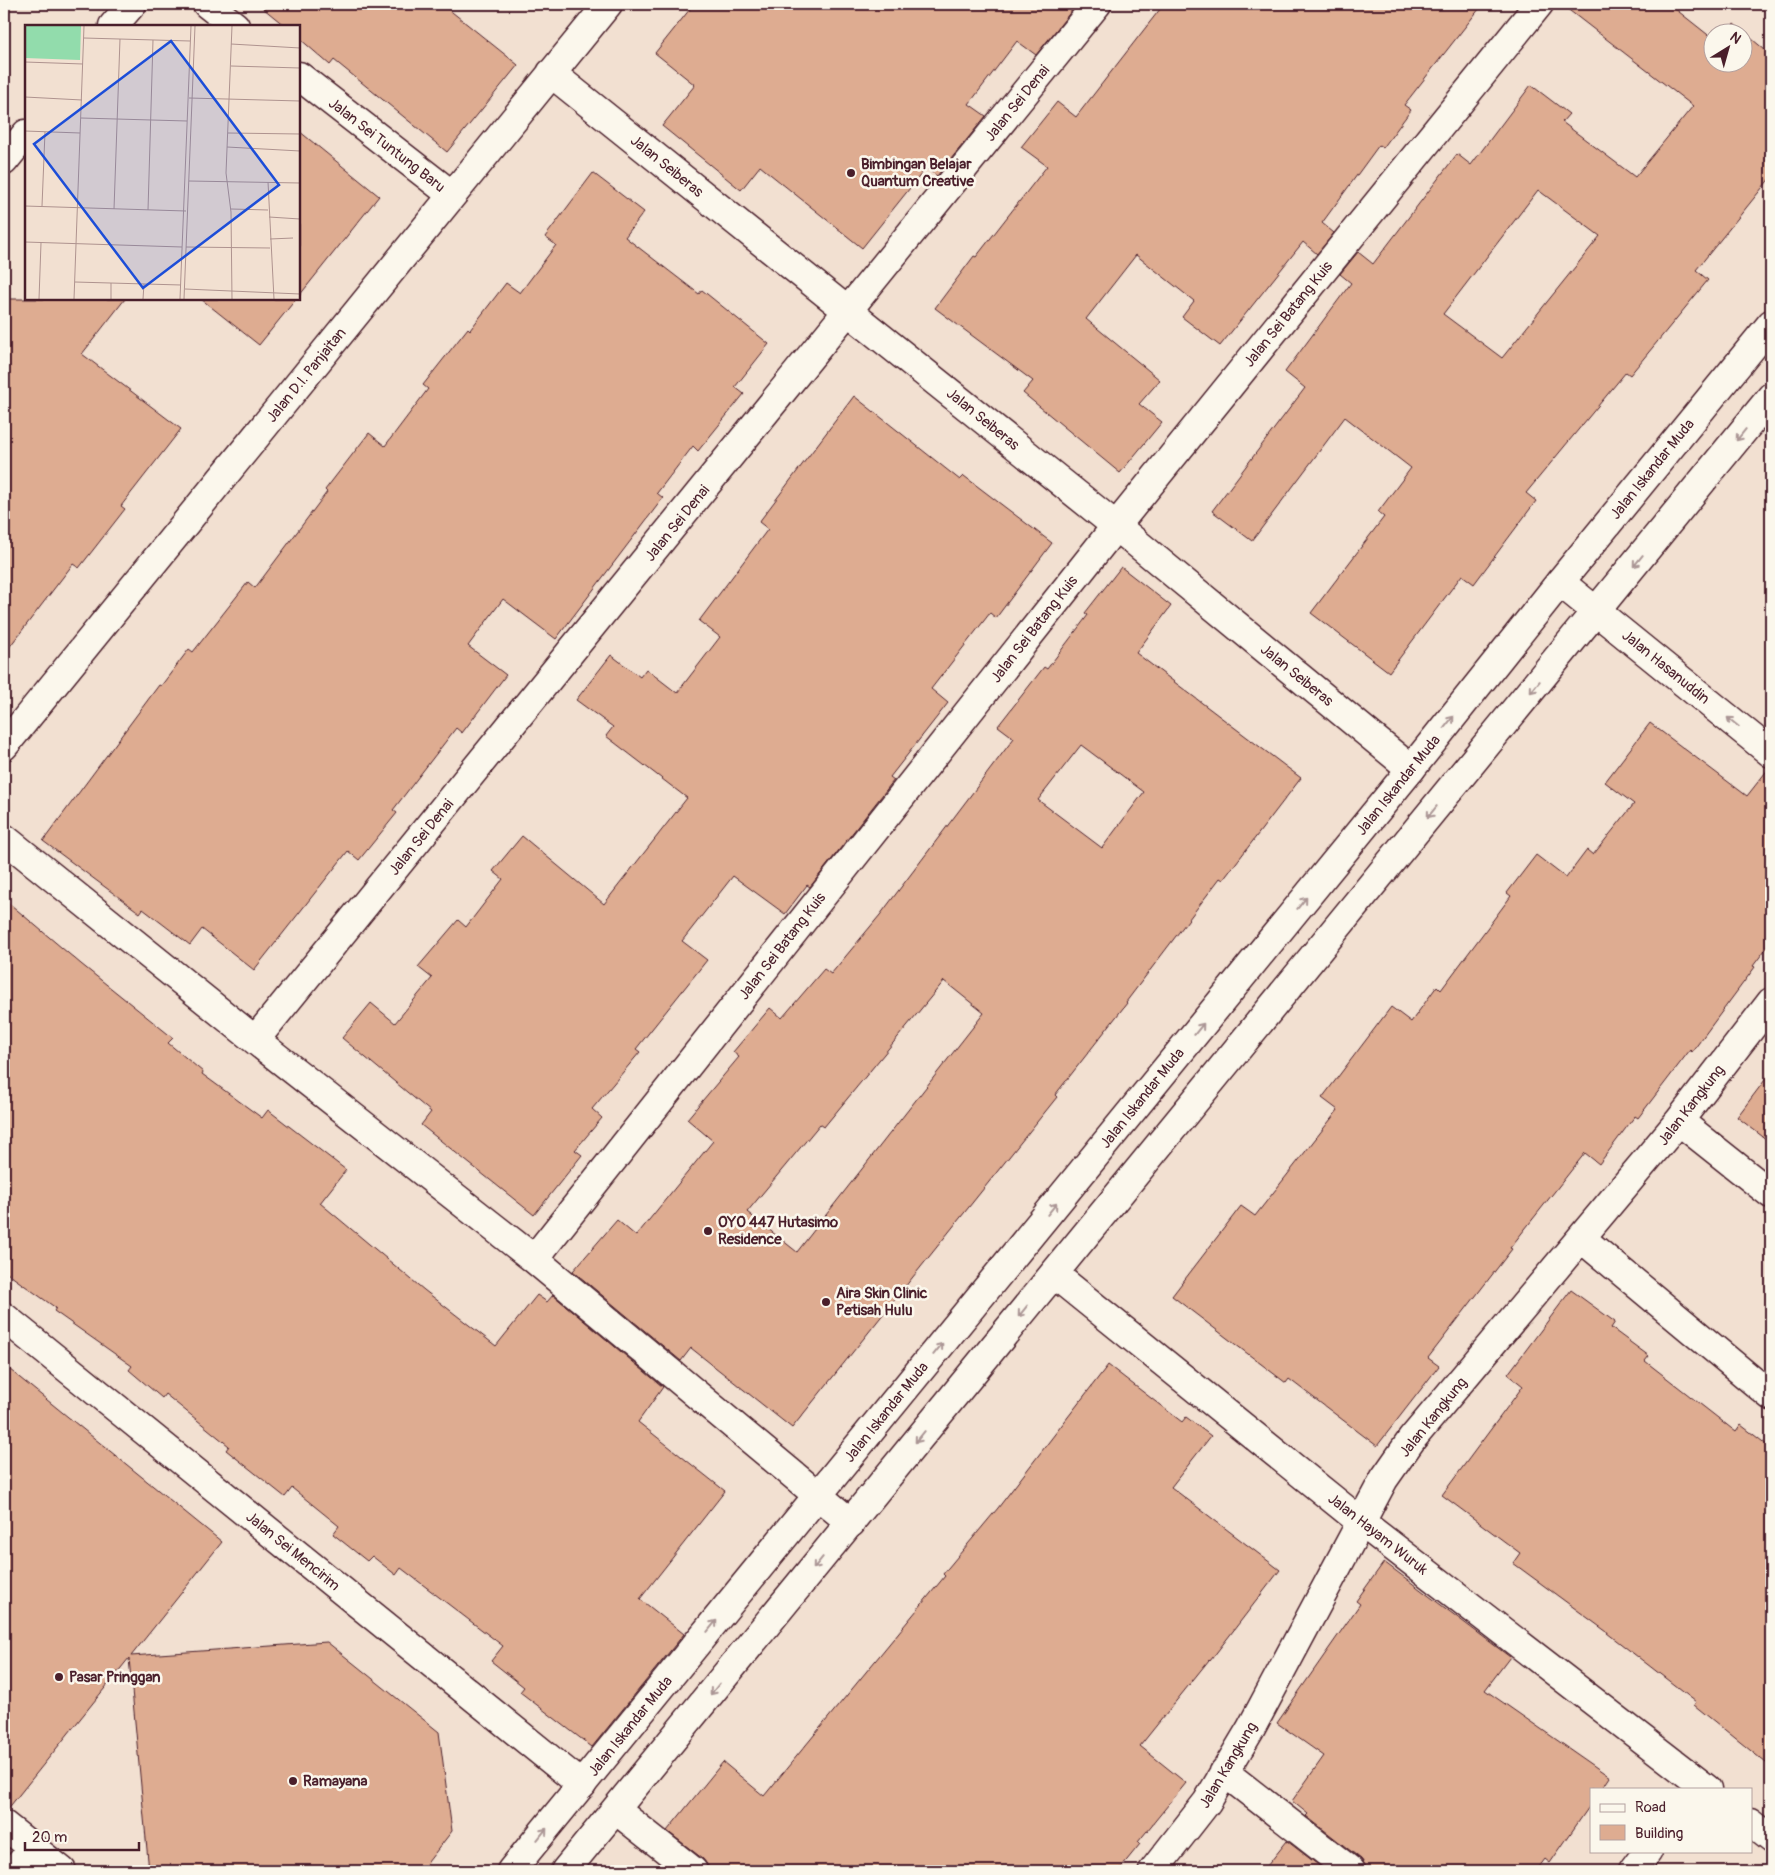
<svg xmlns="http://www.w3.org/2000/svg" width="1775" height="1875" font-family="Pangolin,sans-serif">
	<rect width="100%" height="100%" fill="#f2e0d1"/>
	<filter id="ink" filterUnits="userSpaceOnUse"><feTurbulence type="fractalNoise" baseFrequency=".02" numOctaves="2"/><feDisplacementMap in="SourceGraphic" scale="10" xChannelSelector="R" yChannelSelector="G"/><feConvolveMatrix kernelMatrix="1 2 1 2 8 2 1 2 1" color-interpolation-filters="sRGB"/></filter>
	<g filter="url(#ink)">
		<path fill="#deac91" stroke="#4a1f2b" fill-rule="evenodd" d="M 258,4 L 442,4 L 518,65 L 447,152 L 334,60 L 330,65 L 299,38 L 299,26 L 285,26 Z
			M 694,4 L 1077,4 L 1036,55 L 1017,41 L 969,104 L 986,116 L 937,176 L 926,168 L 862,248 L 760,166 L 741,190 L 662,126 L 695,85 L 655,53 Z
			M 1164,4 L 1483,4 L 1404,105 L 1411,110 L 1383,148 L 1379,145 L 1322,223 L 1334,233 L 1317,254 L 1303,242 L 1220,346 L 1182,317 L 1194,301 L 1136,255 L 1086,319 L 1160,380 L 1139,404 L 1162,422 L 1120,473 L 1023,393 L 1033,381 L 935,308 L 974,256 L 976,257 L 1047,166 L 1021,147 L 1057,102 L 1076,117 Z
			M 1561,4 L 1669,4 L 1712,38 L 1712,62 L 1742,62 L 1742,32 L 1727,32 L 1734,24 L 1771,55 L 1771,177 L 1696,270 L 1708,280 L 1630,375 L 1626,372 L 1526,493 L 1536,501 L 1474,584 L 1462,575 L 1389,672 L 1311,613 L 1384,517 L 1378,512 L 1411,468 L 1345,417 L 1252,541 L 1212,511 L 1305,388 L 1285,372 L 1351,283 L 1340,274 L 1358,252 L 1373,264 L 1457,154 L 1471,165 L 1531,85 L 1569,114 L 1562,122 L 1635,177 L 1693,106 ZM 1538,190 L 1600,236 L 1502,358 L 1443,314 Z
			M 299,131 L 379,196 L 299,296 Z
			M 593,173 L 644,212 L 625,237 L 699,294 L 702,290 L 769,344 L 735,387 L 744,394 L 698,451 L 693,446 L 657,493 L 663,498 L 556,639 L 503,599 L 468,646 L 506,675 L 462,733 L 456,728 L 393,810 L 397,813 L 359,860 L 348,851 L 254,970 L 202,929 L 190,945 L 143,909 L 140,913 L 43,841 L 159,685 L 161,686 L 189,649 L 193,652 L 248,582 L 255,588 L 327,492 L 325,490 L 369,433 L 385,446 L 428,389 L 423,385 L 468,328 L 470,330 L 506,283 L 520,293 L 556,245 L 545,237 Z
			M 4,299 L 125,299 L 82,354 L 181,429 L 121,506 L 125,509 L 79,568 L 73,564 L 4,654 Z
			M 201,299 L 296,299 L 259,345 Z
			M 854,396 L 960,480 L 964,476 L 1052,543 L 996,618 L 990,613 L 931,689 L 948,703 L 890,777 L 894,780 L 810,887 L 807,885 L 785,914 L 733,876 L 682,941 L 707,960 L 636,1049 L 640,1052 L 592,1109 L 602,1118 L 575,1150 L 582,1155 L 534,1215 L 421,1125 L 431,1112 L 342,1038 L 371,1003 L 395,1023 L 432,978 L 418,967 L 458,920 L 466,927 L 503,879 L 493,871 L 522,836 L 604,904 L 687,798 L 606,736 L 613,727 L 576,700 L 611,655 L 640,677 L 646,669 L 677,693 L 720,637 L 699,621 L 768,529 L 759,522 Z
			M 1121,567 L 1171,606 L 1136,653 L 1301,778 L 1223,880 L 1220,878 L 1126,1002 L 1127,1003 L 1055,1095 L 1057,1097 L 792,1428 L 691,1348 L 681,1361 L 573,1271 L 617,1220 L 636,1236 L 713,1141 L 687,1119 L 739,1057 L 733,1052 L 770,1008 L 782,1018 L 824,969 L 831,974 L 880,915 L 1014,738 L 998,726 L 1044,667 L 1047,669 L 1088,615 L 1085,613 ZM 1081,745 L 1144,792 L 1102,848 L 1038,800 ZM 944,981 L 984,1013 L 797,1252 L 747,1212 L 820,1124 L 824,1127 Z
			M 1650,723 L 1747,796 L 1769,768 L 1771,768 L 1771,942 L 1753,966 L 1755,967 L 1692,1052 L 1690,1050 L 1638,1118 L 1635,1116 L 1599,1164 L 1585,1153 L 1510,1248 L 1512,1249 L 1428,1358 L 1439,1366 L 1377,1446 L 1289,1379 L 1286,1383 L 1172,1296 L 1241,1206 L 1255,1216 L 1338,1110 L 1322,1098 L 1391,1007 L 1411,1022 L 1437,986 L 1441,990 L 1511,896 L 1507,893 L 1536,855 L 1566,878 L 1587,850 L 1593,855 L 1634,804 L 1605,782 Z
			M 4,899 L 81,964 L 173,1038 L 168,1043 L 203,1072 L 202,1074 L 262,1118 L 268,1110 L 346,1170 L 320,1203 L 424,1290 L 496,1346 L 537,1295 L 547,1302 L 553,1295 L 663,1387 L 638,1422 L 725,1491 L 640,1599 L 684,1634 L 592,1747 L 520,1692 L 524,1687 L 491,1661 L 503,1646 L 401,1568 L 396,1575 L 372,1556 L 367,1561 L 333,1534 L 339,1526 L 292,1488 L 285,1497 L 226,1450 L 229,1446 L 165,1394 L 162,1398 L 129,1370 L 132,1366 L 54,1311 L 56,1308 L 4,1271 Z
			M 1771,1072 L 1771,1143 L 1737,1117 Z
			M 1571,1290 L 1615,1322 L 1611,1328 L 1649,1356 L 1645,1361 L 1736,1432 L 1741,1425 L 1771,1448 L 1771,1767 L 1694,1705 L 1696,1702 L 1607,1633 L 1607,1632 L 1513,1563 L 1520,1553 L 1442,1495 L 1523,1386 L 1508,1374 Z
			M 4,1365 L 222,1542 L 131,1656 L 327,1642 L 439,1732 L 452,1831 L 421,1871 L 149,1871 L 129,1658 L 7,1810 L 4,1810 Z
			M 1108,1365 L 1182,1422 L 1186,1417 L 1211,1436 L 1171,1487 L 1280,1570 L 1210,1661 L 1209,1660 L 1140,1746 L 1186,1783 L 1138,1842 L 1140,1844 L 1118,1871 L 712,1871 L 703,1859 L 667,1831 L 723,1762 L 764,1796 L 945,1576 L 943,1574 L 998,1508 Z
			M 1384,1562 L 1510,1657 L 1485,1690 L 1610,1777 L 1602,1789 L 1591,1789 L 1591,1804 L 1550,1863 L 1545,1859 L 1536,1871 L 1366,1871 L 1365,1865 L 1361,1859 L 1306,1816 L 1308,1814 L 1292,1801 L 1324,1756 L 1277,1723 L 1360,1604 L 1356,1601 Z
			M 1287,1841 L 1326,1871 L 1263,1871 Z"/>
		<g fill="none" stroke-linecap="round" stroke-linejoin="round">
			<defs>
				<path id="street" d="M 207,4 L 235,26
					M 113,26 L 132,4
					M 551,73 L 1116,526 L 1411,769
					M 299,76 L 452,195
					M 4,161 L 26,134
					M 1560,582 L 1771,753
					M 4,746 L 608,4
					M 4,838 L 255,1040 L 534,1259 L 851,1523
					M 255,1040 L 1097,4
					M 1679,1121 L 1771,1194
					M 1581,1238 L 1771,1396
					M 534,1259 L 1116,526 L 1539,4
					M 1054,1274 L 1361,1522 L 1707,1789
					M 4,1317 L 582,1785
					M 1224,1772 L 1351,1871
					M 616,1810 L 693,1871
					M 1751,1823 L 1771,1839
					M 4,1825 L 62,1871
					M 14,1871 L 33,1849
					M 1153,1871 L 1207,1802 L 1250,1730 L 1384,1479 L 1412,1439 L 1679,1121 L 1771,1002
					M 1633,1871 L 1648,1851"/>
				<path id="secondary" d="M 511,1871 L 1411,769 L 1560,582 L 1771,324
					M 565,1871 L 1771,397"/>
			</defs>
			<use href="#street" stroke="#4a1f2b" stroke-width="31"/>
			<use href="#secondary" stroke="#4a1f2b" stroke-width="31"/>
			<use href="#street" stroke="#fbf7ec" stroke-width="28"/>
			<use href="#secondary" stroke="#fbf7ec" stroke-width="28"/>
		</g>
		<defs><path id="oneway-shaft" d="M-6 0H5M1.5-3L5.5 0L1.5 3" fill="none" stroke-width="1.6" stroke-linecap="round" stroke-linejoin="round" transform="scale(1.25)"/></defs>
		<g stroke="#ab9695">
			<use href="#oneway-shaft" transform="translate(1741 435) rotate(129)"/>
			<use href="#oneway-shaft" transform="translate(1638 561) rotate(129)"/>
			<use href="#oneway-shaft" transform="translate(1535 687) rotate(129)"/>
			<use href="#oneway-shaft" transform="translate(1449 722) rotate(-51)"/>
			<use href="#oneway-shaft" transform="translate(1733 722) rotate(-141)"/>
			<use href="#oneway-shaft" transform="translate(1432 812) rotate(129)"/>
			<use href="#oneway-shaft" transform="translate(1302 903) rotate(-51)"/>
			<use href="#oneway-shaft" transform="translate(1199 1029) rotate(-51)"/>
			<use href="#oneway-shaft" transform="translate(1052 1209) rotate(-51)"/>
			<use href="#oneway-shaft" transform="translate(1023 1311) rotate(129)"/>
			<use href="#oneway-shaft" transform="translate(938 1349) rotate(-51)"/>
			<use href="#oneway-shaft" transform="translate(920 1437) rotate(129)"/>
			<use href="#oneway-shaft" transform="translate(818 1563) rotate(129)"/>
			<use href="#oneway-shaft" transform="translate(712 1626) rotate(-51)"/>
			<use href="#oneway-shaft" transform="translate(715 1689) rotate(129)"/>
			<use href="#oneway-shaft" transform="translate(542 1834) rotate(-51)"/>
		</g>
	</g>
	<g fill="#4a1f2b" stroke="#fbf7ec" stroke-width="2">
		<circle cx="851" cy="173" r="5"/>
		<circle cx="708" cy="1231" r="5"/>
		<circle cx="826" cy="1302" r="5"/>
		<circle cx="59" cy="1677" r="5"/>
		<circle cx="293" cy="1781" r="5"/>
	</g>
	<g text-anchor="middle" stroke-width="5" stroke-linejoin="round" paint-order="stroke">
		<g font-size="15" fill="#4a1f2b" stroke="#fbf7ec">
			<text transform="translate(1017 103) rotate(-51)" y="5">Jalan Sei Denai</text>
			<text transform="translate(387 145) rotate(38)" y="5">Jalan Sei Tuntung Baru</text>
			<text transform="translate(667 166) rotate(39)" y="5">Jalan Seiberas</text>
			<text transform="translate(1288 314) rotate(-51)" y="5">Jalan Sei Batang Kuis</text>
			<text transform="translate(306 375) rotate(-51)" y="5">Jalan D.I. Panjaitan</text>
			<text transform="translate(983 419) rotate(39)" y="5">Jalan Seiberas</text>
			<text transform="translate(1652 469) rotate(-51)" y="5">Jalan Iskandar Muda</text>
			<text transform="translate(677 523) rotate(-51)" y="5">Jalan Sei Denai</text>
			<text transform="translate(1034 629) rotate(-52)" y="5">Jalan Sei Batang Kuis</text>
			<text transform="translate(1666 667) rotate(39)" y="5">Jalan Hasanuddin</text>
			<text transform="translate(1297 675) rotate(39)" y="5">Jalan Seiberas</text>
			<text transform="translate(1398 785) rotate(-51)" y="5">Jalan Iskandar Muda</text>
			<text transform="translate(421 837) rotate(-51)" y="5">Jalan Sei Denai</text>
			<text transform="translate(782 946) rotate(-52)" y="5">Jalan Sei Batang Kuis</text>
			<text transform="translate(1142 1098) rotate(-51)" y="5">Jalan Iskandar Muda</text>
			<text transform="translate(1691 1105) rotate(-52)" y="5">Jalan Kangkung</text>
			<text transform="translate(886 1412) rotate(-51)" y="5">Jalan Iskandar Muda</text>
			<text transform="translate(1433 1417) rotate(-51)" y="5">Jalan Kangkung</text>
			<text transform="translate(1378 1534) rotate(38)" y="5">Jalan Hayam Wuruk</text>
			<text transform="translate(293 1551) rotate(39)" y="5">Jalan Sei Mencirim</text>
			<text transform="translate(630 1726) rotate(-51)" y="5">Jalan Iskandar Muda</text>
			<text transform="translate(1228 1765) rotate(-59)" y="5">Jalan Kangkung</text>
		</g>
		<g font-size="15" font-weight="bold" fill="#4a1f2b" stroke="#fbf7ec" text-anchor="start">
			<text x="861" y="169">Bimbingan Belajar<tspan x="861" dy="17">Quantum Creative</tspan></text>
			<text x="718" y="1227">OYO 447 Hutasimo<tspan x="718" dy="17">Residence</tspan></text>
			<text x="836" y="1298">Aira Skin Clinic<tspan x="836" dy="17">Petisah Hulu</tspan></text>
			<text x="69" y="1682">Pasar Pringgan</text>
			<text x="303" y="1786">Ramayana</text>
		</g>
	</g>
	<g transform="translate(25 25)">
		<rect width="275" height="275" fill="#f2e0d1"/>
		<path d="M 0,1 L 56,1 L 55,35 L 0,33 Z" fill="#92dcac"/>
		<path fill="none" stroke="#af938f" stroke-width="1" d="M 59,13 L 165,16M 206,19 L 275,23M 0,37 L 58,39M 206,41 L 275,43M 0,72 L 57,75M 164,73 L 275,76M 56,93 L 162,96M 0,106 L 55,108M 203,108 L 275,109M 202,122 L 275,126M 164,156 L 275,158M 243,157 L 249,274M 0,181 L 161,186M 17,181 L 20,107M 89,184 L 95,14M 206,184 L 243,185M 123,185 L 128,15M 244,192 L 275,194M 245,214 L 268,213M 0,217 L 157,222M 161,222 L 245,223M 50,257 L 156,260M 160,264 L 275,269M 14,274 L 16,218M 49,274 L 59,1M 86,274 L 86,258M 118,274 L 119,259M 155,274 L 166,1M 159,274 L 170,1M 207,274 L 206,187 L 201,148 L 207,1"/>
		<path fill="#1d4ed8" fill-opacity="0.15" stroke="#1d4ed8" stroke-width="2.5" d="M 146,16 L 254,160 L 118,263 L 9,119 Z"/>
		<rect width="275" height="275" fill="none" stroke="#4a1f2b" stroke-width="2.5"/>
	</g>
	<rect width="1775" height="1875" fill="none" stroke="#fbf7ec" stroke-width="20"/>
	<rect x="10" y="10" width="1755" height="1855" fill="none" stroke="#4a1f2b" stroke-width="2" filter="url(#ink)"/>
	<rect x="1590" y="1788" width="162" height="65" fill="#fbf7ec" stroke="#b4a19f"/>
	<rect x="1600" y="1804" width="25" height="8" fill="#fbf7ec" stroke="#b4a19f"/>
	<text x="1635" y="1812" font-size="15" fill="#4a1f2b">Road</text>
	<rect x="1600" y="1825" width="25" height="15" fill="#deac91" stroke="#b4a19f"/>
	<text x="1635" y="1838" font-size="15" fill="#4a1f2b">Building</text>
	<g transform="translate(1728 48) rotate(37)"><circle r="24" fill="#fbf7ec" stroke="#b4a19f"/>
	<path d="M0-4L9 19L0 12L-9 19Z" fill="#4a1f2b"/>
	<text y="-8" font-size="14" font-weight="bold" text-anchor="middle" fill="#4a1f2b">N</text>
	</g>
	<path d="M25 1842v8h114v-8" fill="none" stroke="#4a1f2b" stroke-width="2.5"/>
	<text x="32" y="1842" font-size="15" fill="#4a1f2b" stroke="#fbf7ec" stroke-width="4" paint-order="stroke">20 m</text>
</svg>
